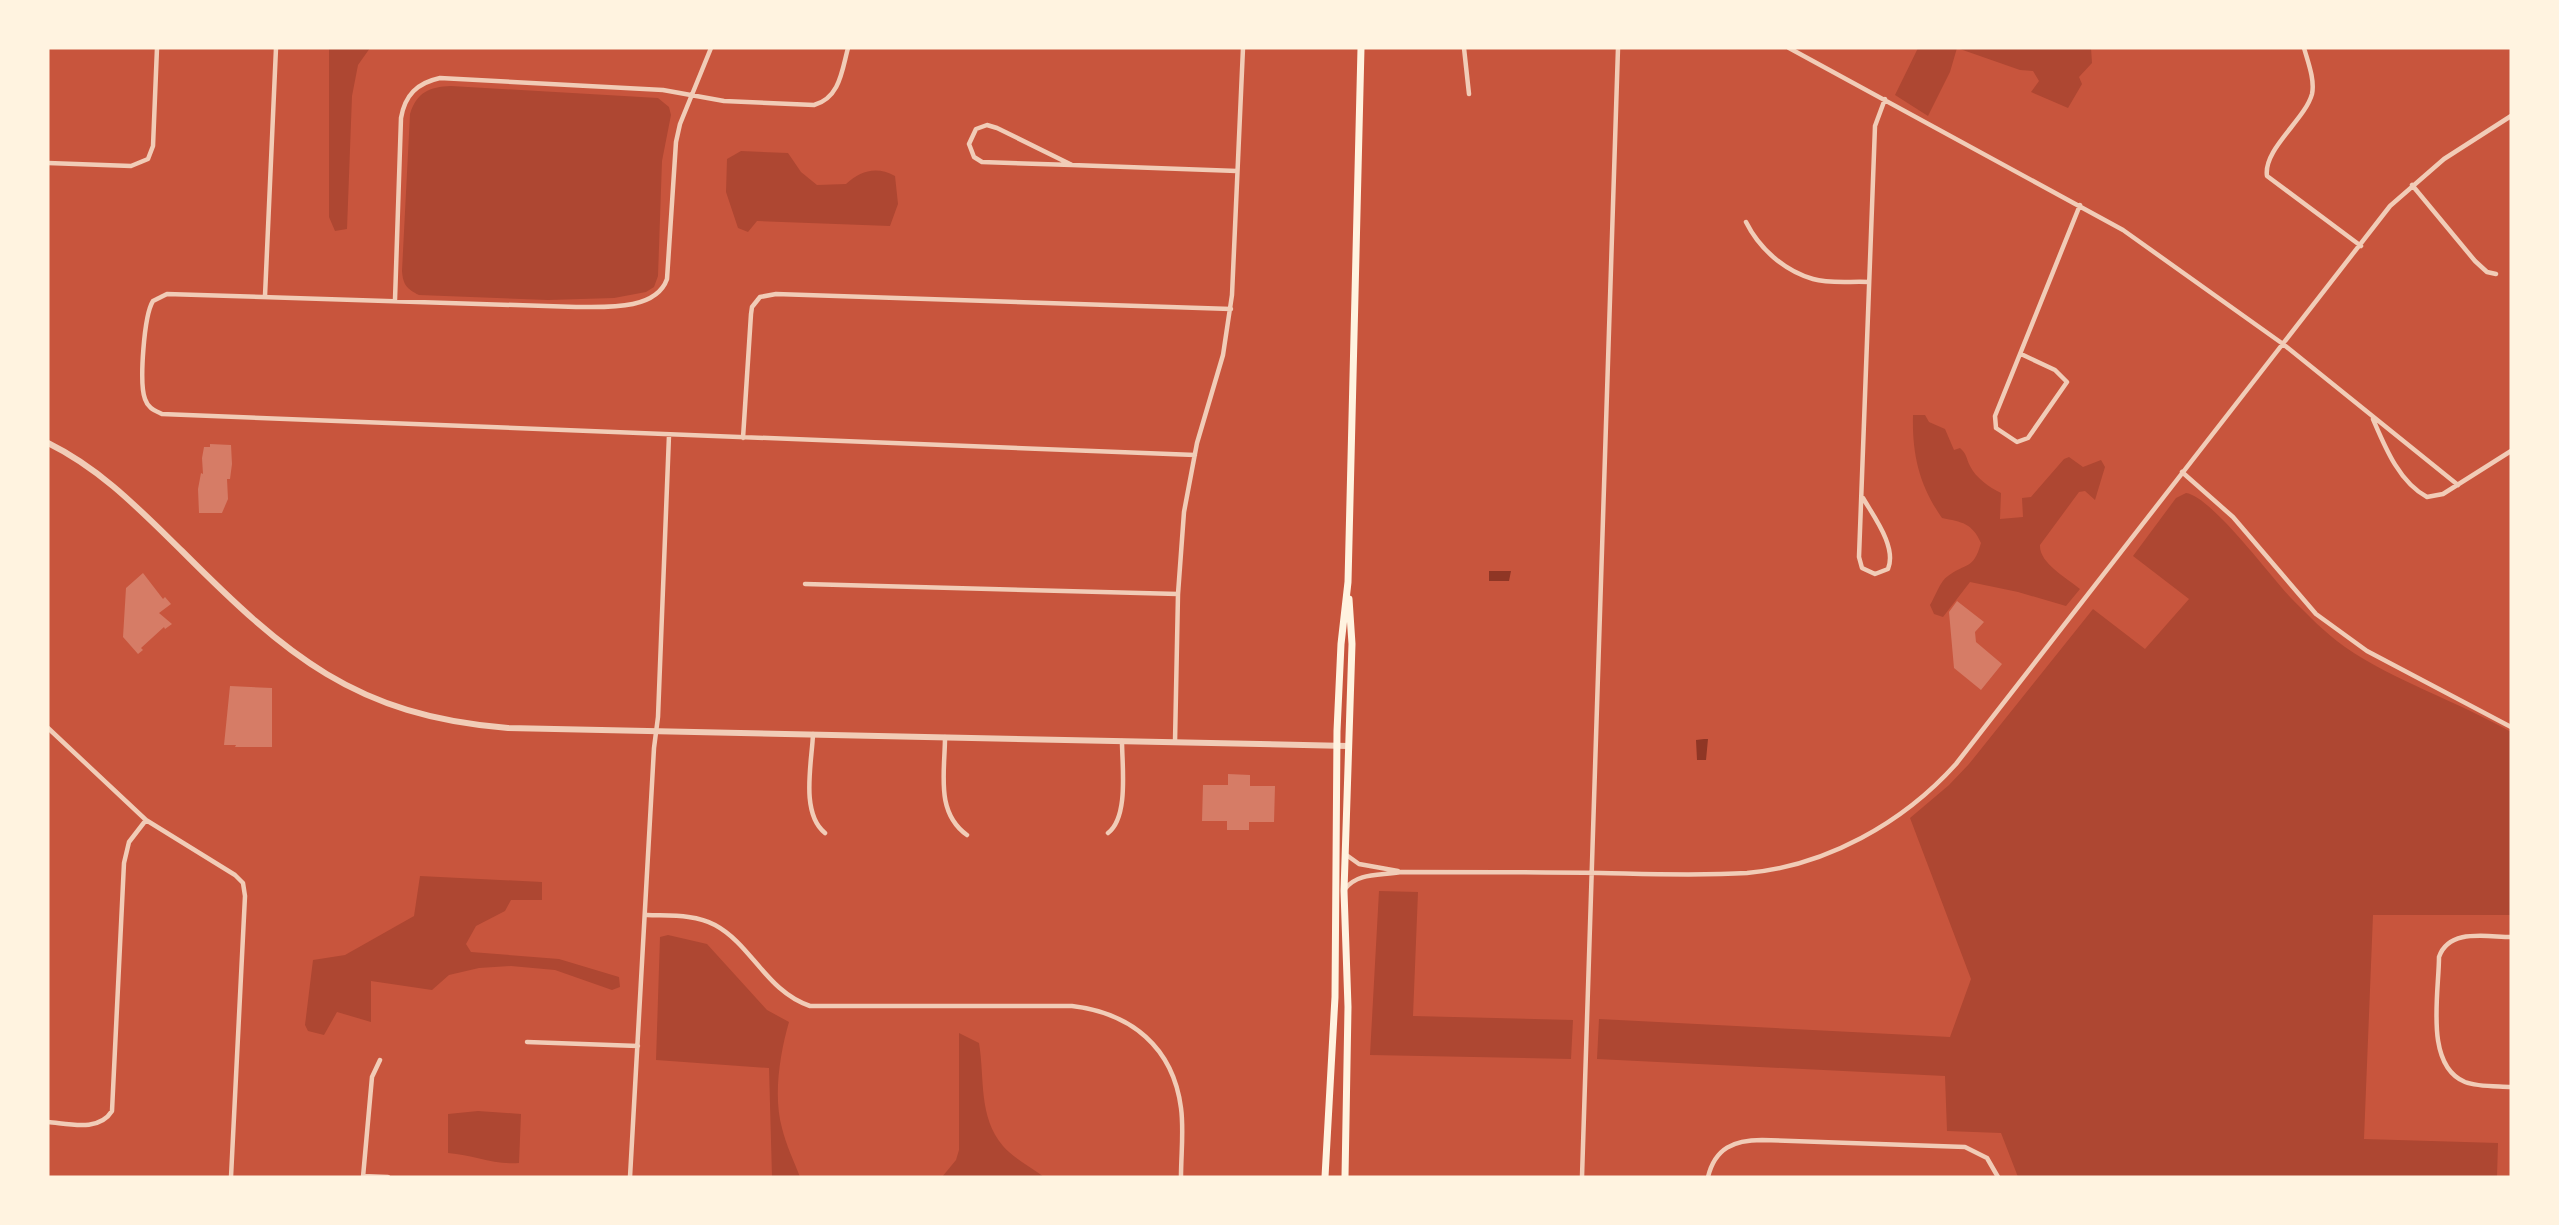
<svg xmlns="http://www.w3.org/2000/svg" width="2559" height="1225" font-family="'Asap Condensed',sans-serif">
	<rect width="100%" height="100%" fill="#c8553d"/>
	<path fill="#ae4732" d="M 329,48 L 370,48 L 358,65 L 352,96 L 347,229 L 335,231 L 329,217 Z
		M 1918,48 L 2091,48 L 2092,63 L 2079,77 L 2082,84 L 2068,108 L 2031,92 L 2039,81 L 2033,71 L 2020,70 L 1957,48 L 1950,72 L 1928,116 L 1895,95 Z
		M 451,86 L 658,98 L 669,107 L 671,115 L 662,161 L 658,276 L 654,287 L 646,292 L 614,298 L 548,300 L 419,295 C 407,289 403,285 402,271 L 410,114 C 417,92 429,87 451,86 Z
		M 741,151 L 788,153 L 801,172 L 817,185 L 846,184 C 861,170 877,166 895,176 L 898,204 L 890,226 L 757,221 L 748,232 L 738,228 L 726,192 L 727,159 Z
		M 1913,415 L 1925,415 L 1929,422 L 1945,429 L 1954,450 L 1960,448 C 1967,454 1966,458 1970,466 C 1975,477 1990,488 2001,493 L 2000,519 L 2023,517 L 2022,498 L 2031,497 L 2064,459 L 2069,457 L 2083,467 L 2101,460 L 2105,467 L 2095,500 L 2085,491 L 2079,492 L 2040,545 C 2039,563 2067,578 2080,589 L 2066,606 L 2018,592 L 1970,582 L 1943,617 L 1934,614 L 1930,605 C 1935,597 1940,581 1948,576 C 1966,562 1973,571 1981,543 C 1972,523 1962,522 1942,518 C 1919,485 1912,454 1913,415 Z
		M 2186,493 C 2211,496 2270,576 2291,598 C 2308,615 2325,633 2345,647 C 2396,682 2457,701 2511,732 L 2511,915 L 2373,915 L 2364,1139 L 2498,1143 L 2497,1177 L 2018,1177 L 2001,1133 L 1947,1131 L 1945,1076 L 1597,1059 L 1599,1019 L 1950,1037 L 1971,979 L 1910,818 L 1949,785 L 1969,764 L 2093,609 L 2145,649 L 2189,599 L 2133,556 L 2176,498 Z
		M 420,876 L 542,882 L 542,900 L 511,900 L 505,911 L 476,926 L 466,944 L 471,952 L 559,959 L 619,977 L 620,987 L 612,990 L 555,970 L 511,966 L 479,968 L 449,975 L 432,990 L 371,981 L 371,1022 L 337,1012 L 324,1035 L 308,1031 L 305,1025 L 313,960 L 345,955 L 414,916 Z
		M 1379,891 L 1418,892 L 1413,1016 L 1573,1020 L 1571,1059 L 1370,1055 Z
		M 668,935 L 707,944 L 767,1010 L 789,1022 C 780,1053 773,1096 782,1128 C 786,1145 794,1161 800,1177 L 772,1177 L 769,1068 L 656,1060 L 660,937 Z
		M 959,1033 L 979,1043 C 985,1079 978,1116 1003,1146 C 1013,1158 1031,1167 1044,1177 L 942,1177 L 956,1160 L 959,1150 Z
		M 478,1111 L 521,1114 L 519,1163 C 494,1165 473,1155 448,1153 L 448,1114 Z"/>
	<path fill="#8f3625" d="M 1489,571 L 1511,571 L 1509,581 L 1489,581 Z
		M 1704,739 L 1708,739 L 1706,760 L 1697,760 L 1696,740 Z"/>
	<path fill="#d67c66" d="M 210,444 L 231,445 L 232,464 L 230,479 L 227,479 L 228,499 L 222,513 L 199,513 L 198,489 L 201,473 L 203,474 L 202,458 L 204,447 L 210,447 Z
		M 143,573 L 163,599 L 165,597 L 171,604 L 159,613 L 172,624 L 165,629 L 164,627 L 141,648 L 143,650 L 138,654 L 123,637 L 126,588 Z
		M 1957,601 L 1984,622 L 1975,632 L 1976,642 L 2002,664 L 1981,690 L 1954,668 L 1949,612 Z
		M 230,686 L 272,688 L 272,747 L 235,747 L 236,745 L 224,745 Z
		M 1228,774 L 1250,775 L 1250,786 L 1275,786 L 1274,822 L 1249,822 L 1249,830 L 1227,830 L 1227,821 L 1202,821 L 1203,785 L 1228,785 Z"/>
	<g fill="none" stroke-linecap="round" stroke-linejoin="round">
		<path stroke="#f1ccb7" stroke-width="4.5" d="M 711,48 L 680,124 L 676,142 L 667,279 C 656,311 604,307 576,307 L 167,294 L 153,301 C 144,315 139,383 145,399 C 148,408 154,410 162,414 L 1195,455
			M 1464,48 L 1469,94
			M 1789,48 L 2123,230 L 2283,344 L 2458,485
			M 2304,48 C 2308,62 2315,80 2312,94 C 2305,120 2263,149 2267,176 L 2361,246
			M 987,125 L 997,128 L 1072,165 L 982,162 L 974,157 L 969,144 L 976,129 Z
			M 48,163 L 131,166 L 148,159 L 153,146 L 157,48
			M 1072,165 L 1237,171
			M 2412,185 L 2475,261 L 2487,272 L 2496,274
			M 1746,222 C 1759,248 1784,271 1813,279 C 1830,284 1851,281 1869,282
			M 265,296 L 276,48
			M 395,300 L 401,118 C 405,95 417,83 440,78 L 663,90 L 724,101 L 814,105 C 840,98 842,70 848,48
			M 2021,354 L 2055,370 L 2067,382 L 2028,438 L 2017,442 L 1996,428 L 1995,416 L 2080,205
			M 2373,419 C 2385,447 2399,482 2427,497 L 2443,494 L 2511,451
			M 743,438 L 751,314 L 752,307 L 760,297 L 776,294 L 1231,309
			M 2182,472 L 2233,517 L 2316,614 L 2367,651 L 2511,727
			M 1863,498 C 1874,517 1897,547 1888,569 L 1875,574 L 1862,568 L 1859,557 L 1875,126 L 1885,99
			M 805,584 L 1178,594
			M 48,728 L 146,820 L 235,875 L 243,883 L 245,896 L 231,1177
			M 813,734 C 812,762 800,813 825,833
			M 945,737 C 945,772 935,812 967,835
			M 1175,742 L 1178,594 L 1184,512 L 1197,443 L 1223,355 L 1232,295 L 1243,48
			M 1108,833 C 1129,817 1122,766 1122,741
			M 1345,854 L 1359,864 L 1398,871
			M 1345,889 C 1358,872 1381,876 1401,872 C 1468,872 1534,872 1601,873 C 1649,874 1698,876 1747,873 C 1826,866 1903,823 1956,764 L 2390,206 L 2444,159 L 2511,116
			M 647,915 C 669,916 695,914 715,925 C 752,945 766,991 810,1006 L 1072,1006 C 1131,1013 1173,1047 1181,1108 C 1184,1130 1181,1154 1181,1177
			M 2511,937 C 2487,937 2449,928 2439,957 C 2439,993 2424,1065 2465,1082 C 2478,1087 2496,1086 2511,1087
			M 527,1042 L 638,1046
			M 48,1122 C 70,1124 99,1132 112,1111 L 124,863 L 129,842 L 146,820
			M 363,1176 L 388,1177
			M 363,1177 L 372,1077 L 380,1060
			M 630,1177 L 654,748 L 658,717 L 669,435
			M 1582,1177 L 1618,48
			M 1708,1177 C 1715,1148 1734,1140 1762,1140 L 1965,1147 L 1987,1158 L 1998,1177"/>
		<path stroke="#f1ccb7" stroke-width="6" d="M 48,443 C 101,469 140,510 182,551 C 286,655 355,716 508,728 L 1348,746"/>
		<path stroke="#fff3e0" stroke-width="7" d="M 1325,1177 L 1335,997 L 1337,731 L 1341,644 L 1348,582 L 1361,48
			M 1345,1177 L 1348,1007 L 1344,891 L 1352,644 L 1349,599"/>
	</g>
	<rect width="2559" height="1225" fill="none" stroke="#fff3e0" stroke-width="99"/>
</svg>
